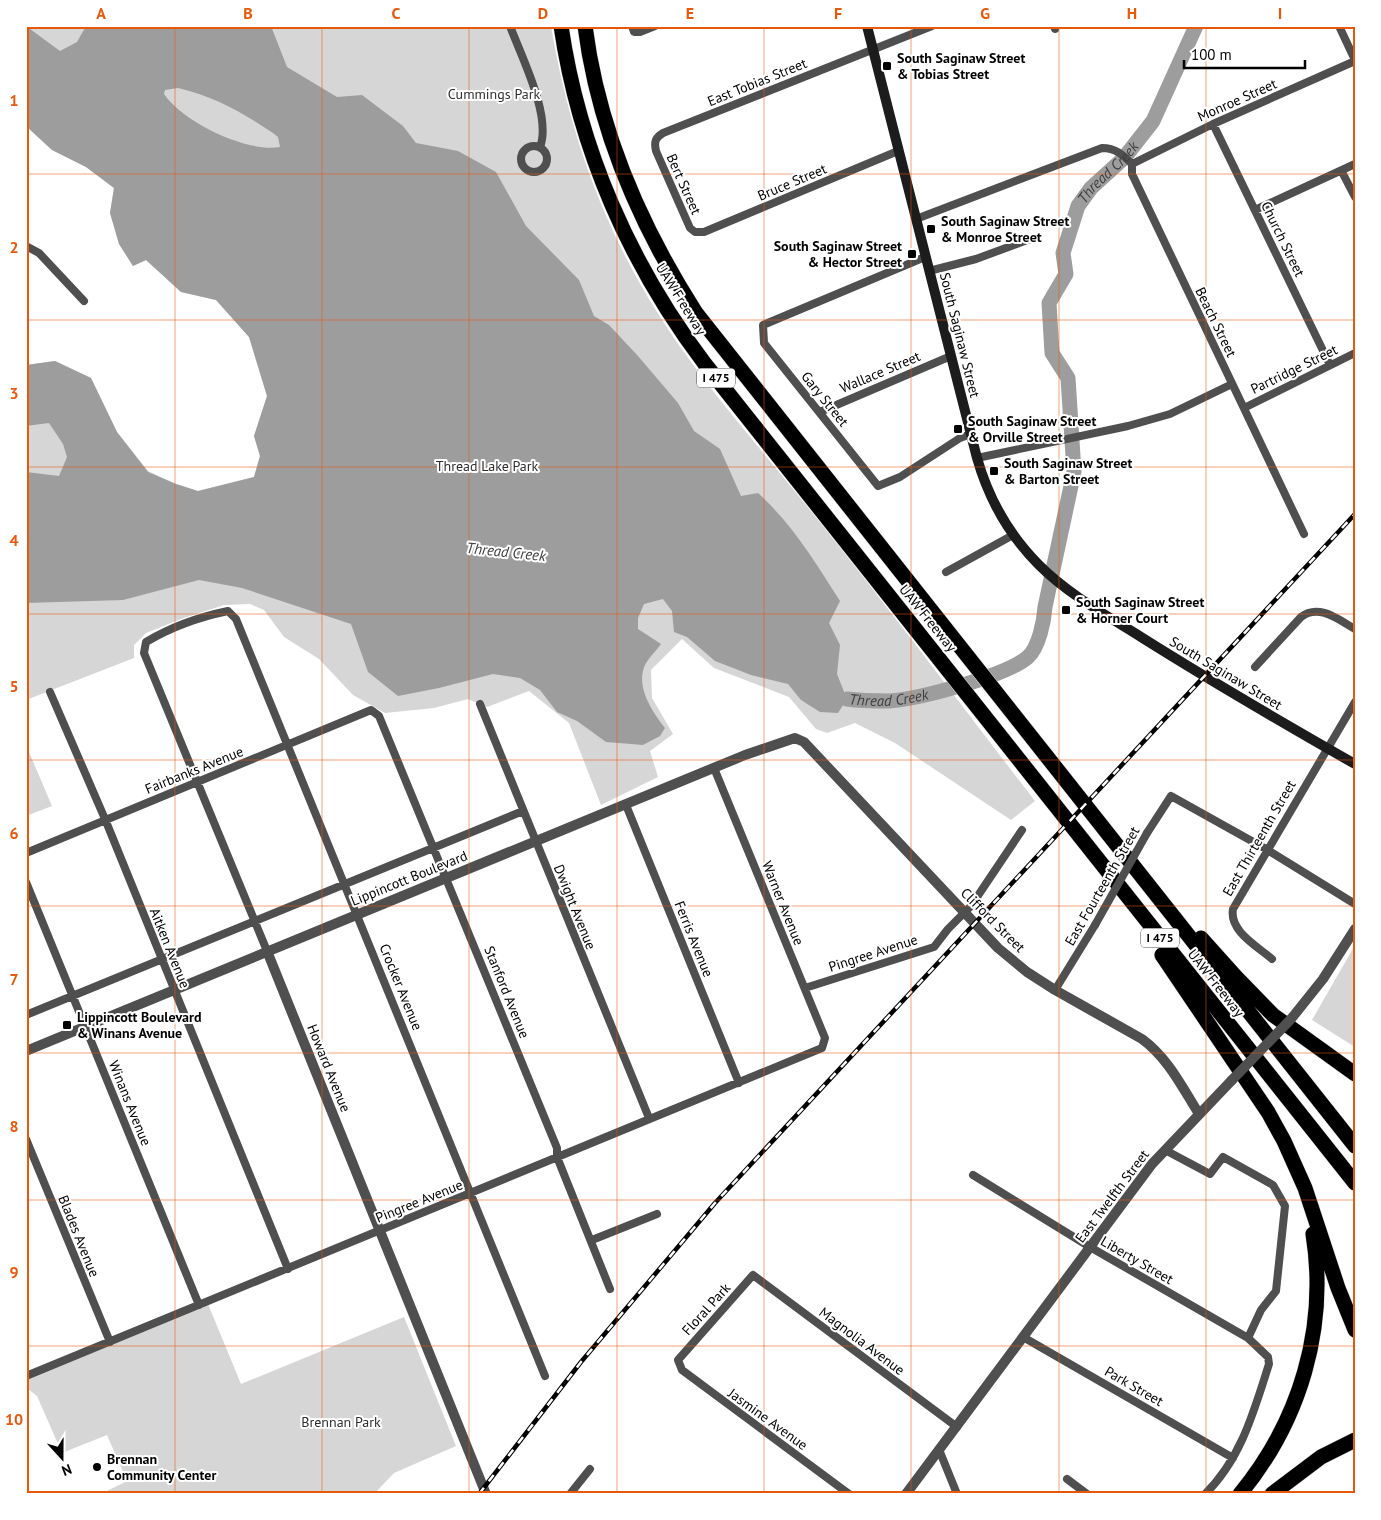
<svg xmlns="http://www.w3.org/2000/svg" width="1381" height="1520" font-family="'PT Sans',sans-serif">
	<rect width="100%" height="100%" fill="#fff"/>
	<path fill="#d6d6d6" d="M 26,26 L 551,26 C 568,128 602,225 657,312 C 703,386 768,456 822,525 C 895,616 964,709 1035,801 L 1011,820 L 895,743 L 855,723 L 827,733 L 816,729 L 789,697 L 714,668 L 682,639 L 651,670 L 652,698 L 673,734 L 650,751 L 658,777 L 601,805 L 569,723 L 529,691 L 487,707 L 468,699 L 434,708 L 385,713 L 353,695 L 319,659 L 284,637 L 264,610 L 250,604 L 224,605 L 181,619 L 146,633 L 134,645 L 134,658 L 26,700 L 26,365 L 55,361 L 91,378 L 117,432 L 148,471 L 176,484 L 198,491 L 254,477 L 260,456 L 254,436 L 267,396 L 249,337 L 216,300 L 181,292 L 146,260 L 133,266 L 119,244 L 110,213 L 114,188 L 86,167 L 52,150 L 26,126 Z
		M 26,745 L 52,806 L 26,816 Z
		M 1355,945 L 1355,1047 L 1312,1020 Z
		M 208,1304 L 241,1384 L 404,1317 L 456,1446 L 394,1473 L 374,1494 L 101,1494 L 127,1481 L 107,1435 L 62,1453 L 37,1396 L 28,1389 L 26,1380 Z"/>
	<path fill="#9d9d9d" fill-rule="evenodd" d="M 26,26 L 60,51 L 77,42 L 86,26 L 271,26 L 287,67 L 337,97 L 362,95 L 403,126 L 416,143 L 458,151 L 496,172 L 526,226 L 579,280 L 594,316 L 609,325 L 638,356 L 678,403 L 694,431 L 720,449 L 741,496 L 758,493 C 793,525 815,562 840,601 L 829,623 L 840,645 L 837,674 L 847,699 L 838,713 L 820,712 L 801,700 L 788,684 L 751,675 L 715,661 L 687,637 L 674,632 L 672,611 L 663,599 L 644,604 L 638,618 L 638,629 L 661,644 C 657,650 650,656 646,663 C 634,685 652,711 665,728 L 660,736 L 643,745 L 606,742 L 577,721 L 557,712 L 540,690 L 520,678 L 493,674 L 439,688 L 398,696 L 368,672 L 351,624 L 242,588 L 199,580 L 123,600 L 26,603 L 26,472 L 59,476 L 67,457 L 63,444 L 49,423 L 26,426 L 26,365 L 55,361 L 91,378 L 117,432 L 148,472 L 176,484 L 198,491 L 254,477 L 260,456 L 254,436 L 267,396 L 249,337 L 216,300 L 181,292 L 146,260 L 133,266 L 119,244 L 110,213 L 114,188 L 86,167 L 52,150 L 26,126 ZM 178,88 C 216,97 241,112 273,133 L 278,137 L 280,147 C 247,153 183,122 164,94 L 165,90 Z"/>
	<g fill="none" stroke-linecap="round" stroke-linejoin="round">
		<path stroke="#9d9d9d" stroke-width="15" id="s1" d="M 847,699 C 861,701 876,701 889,701 C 919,699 1006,676 1028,657 C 1039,647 1044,621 1045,607 L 1074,472 L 1068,378 L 1052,353 L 1049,303 L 1066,274 L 1063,253 L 1078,206 L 1091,188 L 1124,158 L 1153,121 L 1196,26"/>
		<defs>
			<path id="motorway" d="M 561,26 C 579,149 630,265 705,364 L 1355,1183
				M 585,26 C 598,128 641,227 696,313 L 1355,1146
				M 1201,938 L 1236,977 L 1273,1015 L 1355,1074
				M 1162,955 L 1268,1112 L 1284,1141 L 1305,1188 L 1338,1288 L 1355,1330
				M 1240,1494 C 1300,1421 1328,1328 1313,1234
				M 1272,1494 L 1321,1457 L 1355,1440"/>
		</defs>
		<use href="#motorway" stroke="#dbdbdb" stroke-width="16"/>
		<path stroke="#4f4f4f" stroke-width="8" d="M 510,26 C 521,56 552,116 540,147
			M 632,26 L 634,32 L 640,32 L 655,26
			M 1054,26 L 1055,29
			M 1339,26 L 1355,60
			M 1213,124 L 1330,365
			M521 159a13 13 0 1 1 26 0a13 13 0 1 1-26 0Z
			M 898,151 L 704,232 L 695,232 L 690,228 L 656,151 C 654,142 655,138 663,133 L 932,26
			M 1132,164 L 1132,174 L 1304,534
			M 1132,164 L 1213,124 L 1355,61
			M 1342,172 L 1355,197
			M 1255,210 L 1355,164
			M 916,219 L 1102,148 C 1116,148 1123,155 1132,164
			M 26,246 L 39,253 L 84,301
			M 925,257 L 763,325 L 764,343 L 878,486 L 900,477 L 960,438 L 971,434
			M 929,271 L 976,259 L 1030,239
			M 1244,408 L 1355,353
			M 820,412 L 951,356
			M 977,458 L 1128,426 L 1170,414 L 1232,384
			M 946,572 L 1013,535
			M 1255,667 L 1301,617 C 1319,603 1339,620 1355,629
			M 50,692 L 105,819 L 288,1269
			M 480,704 L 649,1118
			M 626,805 L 739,1083
			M 1147,833 L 1171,796 L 1266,849 L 1355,904
			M 26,853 L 371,710 L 379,716 L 557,1148 L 557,1157 L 610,1289
			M 26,882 L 199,1305
			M 267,951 L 144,653 L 146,642 C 171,627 199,617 228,611 L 236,619 L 545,1376
			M 1272,959 C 1257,946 1229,931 1233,909 L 1355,702
			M 805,988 L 934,947 L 948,929 L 971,906 L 1022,830
			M 1055,990 L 1095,925
			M 26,1015 L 523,811
			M 26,1139 L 110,1342
			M 1165,1150 L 1210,1174 L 1223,1157 L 1273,1185 L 1285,1206 L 1276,1291 L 1261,1310 L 1248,1338
			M 973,1175 L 1090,1247 L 1248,1338 L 1268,1357 L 1269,1364 C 1254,1411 1241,1459 1205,1494
			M 592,1240 L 657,1214
			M 1023,1337 L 1233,1458
			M 26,1376 L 822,1048 L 825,1038 L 714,768
			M 940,1452 L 957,1494
			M 1067,1479 L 1087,1494
			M 570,1494 L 590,1469
			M 849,1494 L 682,1370 L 678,1360 L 753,1275 L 957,1427"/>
		<path stroke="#4f4f4f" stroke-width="10" d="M 267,951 L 486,1494
			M 1291,1019 L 1323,979 L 1355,929
			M 26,1051 L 745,755 L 795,738 L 804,742 L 998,948 L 1027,972 L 1055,990 L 1142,1039 C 1168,1058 1182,1087 1199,1114
			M 906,1494 L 1152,1164 L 1232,1080"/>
		<path stroke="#1c1c1c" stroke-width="10" d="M 867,26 L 977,458 C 989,500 1008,534 1039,565 C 1068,594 1106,615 1141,637 C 1211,681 1283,723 1355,764"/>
		<use href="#motorway" stroke="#000" stroke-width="15"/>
		<defs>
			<path id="rail" d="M 479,1494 L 581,1362 L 715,1203 L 1355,514"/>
		</defs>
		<use href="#rail" stroke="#000" stroke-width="4.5"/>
		<use href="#rail" stroke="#fff" stroke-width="2.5" stroke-dasharray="8" stroke-linecap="butt"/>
		<path stroke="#4f4f4f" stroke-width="8" d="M 1095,925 L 1147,833"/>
		<path stroke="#4f4f4f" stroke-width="10" d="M 1232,1080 L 1291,1019"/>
	</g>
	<path fill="none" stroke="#e8590c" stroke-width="1" stroke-opacity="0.55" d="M 175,26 L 175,1494M 322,26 L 322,1494M 469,26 L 469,1494M 617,26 L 617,1494M 764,26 L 764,1494M 911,26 L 911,1494M 1059,26 L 1059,1494M 1206,26 L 1206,1494M 26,174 L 1355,174M 26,320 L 1355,320M 26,467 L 1355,467M 26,614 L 1355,614M 26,760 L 1355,760M 26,906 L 1355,906M 26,1053 L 1355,1053M 26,1200 L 1355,1200M 26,1346 L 1355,1346"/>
	<g fill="#000" stroke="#fff" stroke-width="2">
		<rect x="882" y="61" width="10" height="10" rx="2.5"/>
		<rect x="926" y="224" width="10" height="10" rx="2.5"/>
		<rect x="907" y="249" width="10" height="10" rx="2.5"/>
		<rect x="953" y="424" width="10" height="10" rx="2.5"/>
		<rect x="989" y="466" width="10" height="10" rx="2.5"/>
		<rect x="1061" y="605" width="10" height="10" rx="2.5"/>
		<rect x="62" y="1020" width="10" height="10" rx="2.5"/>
		<circle cx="97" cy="1467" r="5"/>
	</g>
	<g text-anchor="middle" stroke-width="4" stroke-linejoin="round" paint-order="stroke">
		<g fill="#fff" stroke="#4c4c4c" stroke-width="1">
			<rect x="697" y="368.5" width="38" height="19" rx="4"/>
			<rect x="1141" y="928.5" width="38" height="19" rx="4"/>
		</g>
		<g font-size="12" font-weight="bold" fill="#000">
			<text x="716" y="382">I 475</text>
			<text x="1160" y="942">I 475</text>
		</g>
		<g font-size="14" font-weight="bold" fill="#000" stroke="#fff" text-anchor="start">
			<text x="897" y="63">South Saginaw Street<tspan x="897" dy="16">&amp; Tobias Street</tspan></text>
			<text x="941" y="226">South Saginaw Street<tspan x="941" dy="16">&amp; Monroe Street</tspan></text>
			<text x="902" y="251" text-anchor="end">South Saginaw Street<tspan x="902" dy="16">&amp; Hector Street</tspan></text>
			<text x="968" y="426">South Saginaw Street<tspan x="968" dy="16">&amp; Orville Street</tspan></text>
			<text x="1004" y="468">South Saginaw Street<tspan x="1004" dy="16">&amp; Barton Street</tspan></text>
			<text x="1076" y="607">South Saginaw Street<tspan x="1076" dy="16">&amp; Horner Court</tspan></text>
			<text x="77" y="1022">Lippincott Boulevard<tspan x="77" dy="16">&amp; Winans Avenue</tspan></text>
			<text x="107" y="1464">Brennan<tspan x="107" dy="16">Community Center</tspan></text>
		</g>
		<g font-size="14" fill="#000" stroke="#fff">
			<text transform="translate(757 82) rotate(-22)" y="5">East Tobias Street</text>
			<text transform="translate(1237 100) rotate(-24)" y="5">Monroe Street</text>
			<text transform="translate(792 182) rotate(-23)" y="5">Bruce Street</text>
			<text transform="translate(684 184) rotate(66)" y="5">Bert Street</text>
			<text transform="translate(1283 239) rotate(64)" y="5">Church Street</text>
			<text transform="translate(681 299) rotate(58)" y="5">UAW Freeway</text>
			<text transform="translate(1216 322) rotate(64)" y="5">Beach Street</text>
			<text transform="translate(960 335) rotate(76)" y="5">South Saginaw Street</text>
			<text transform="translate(1294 369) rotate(-26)" y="5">Partridge Street</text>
			<text transform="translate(880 372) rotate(-23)" y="5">Wallace Street</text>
			<text transform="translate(825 399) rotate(51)" y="5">Gary Street</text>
			<text transform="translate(928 618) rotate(51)" y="5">UAW Freeway</text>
			<text transform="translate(1226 673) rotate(31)" y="5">South Saginaw Street</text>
			<text transform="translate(194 770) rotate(-22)" y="5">Fairbanks Avenue</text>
			<text transform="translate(1259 838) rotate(-60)" y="5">East Thirteenth Street</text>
			<text transform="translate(409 878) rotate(-22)" y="5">Lippincott Boulevard</text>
			<text transform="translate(1102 886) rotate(-60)" y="5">East Fourteenth Street</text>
			<text transform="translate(783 903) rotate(68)" y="5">Warner Avenue</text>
			<text transform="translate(575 907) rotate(68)" y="5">Dwight Avenue</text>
			<text transform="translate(993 920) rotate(45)" y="5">Clifford Street</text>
			<text transform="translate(694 939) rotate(68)" y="5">Ferris Avenue</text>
			<text transform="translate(170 948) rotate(68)" y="5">Aitken Avenue</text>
			<text transform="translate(873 953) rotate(-18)" y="5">Pingree Avenue</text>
			<text transform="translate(1216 983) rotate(52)" y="5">UAW Freeway</text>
			<text transform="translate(401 987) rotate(68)" y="5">Crocker Avenue</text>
			<text transform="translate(507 992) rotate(68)" y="5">Stanford Avenue</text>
			<text transform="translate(329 1068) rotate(68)" y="5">Howard Avenue</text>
			<text transform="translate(130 1103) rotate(68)" y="5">Winans Avenue</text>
			<text transform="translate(1112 1196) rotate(-53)" y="5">East Twelfth Street</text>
			<text transform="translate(419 1201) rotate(-22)" y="5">Pingree Avenue</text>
			<text transform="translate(79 1236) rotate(68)" y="5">Blades Avenue</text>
			<text transform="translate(1137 1260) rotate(30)" y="5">Liberty Street</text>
			<text transform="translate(706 1309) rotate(-48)" y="5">Floral Park</text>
			<text transform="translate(862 1341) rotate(37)" y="5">Magnolia Avenue</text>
			<text transform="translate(1134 1386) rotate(30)" y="5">Park Street</text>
			<text transform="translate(768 1419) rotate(36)" y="5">Jasmine Avenue</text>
		</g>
		<g font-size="14" fill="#2d2d2d" stroke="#fff">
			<text x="494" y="99">Cummings Park</text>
			<text x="487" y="471">Thread Lake Park</text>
			<text x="341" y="1427">Brennan Park</text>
		</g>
		<g font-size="15" font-style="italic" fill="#3e3e3e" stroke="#fff">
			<text dy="5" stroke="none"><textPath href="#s1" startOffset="704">Thread Creek</textPath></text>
			<text transform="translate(506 552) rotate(6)" y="5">Thread Creek</text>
			<text dy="5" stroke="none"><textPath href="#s1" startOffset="42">Thread Creek</textPath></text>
		</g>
	</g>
	<rect width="1381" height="1520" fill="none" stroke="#ffffff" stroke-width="55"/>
	<g transform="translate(62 1458) rotate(159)" stroke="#ffffff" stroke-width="4" paint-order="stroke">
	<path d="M0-4L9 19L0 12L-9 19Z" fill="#000000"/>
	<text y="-8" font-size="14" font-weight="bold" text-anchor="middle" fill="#000000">N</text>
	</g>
	<path d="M1184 60v8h121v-8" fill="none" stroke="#000000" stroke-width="2.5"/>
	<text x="1191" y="60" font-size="15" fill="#000000" stroke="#ffffff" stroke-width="4" paint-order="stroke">100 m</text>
	<rect x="28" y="28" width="1326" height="1464" fill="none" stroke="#e8590c" stroke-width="2"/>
	<g font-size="16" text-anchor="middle" font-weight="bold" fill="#e8590c">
		<text x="101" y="19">A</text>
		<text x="248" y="19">B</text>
		<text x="396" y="19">C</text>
		<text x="543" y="19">D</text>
		<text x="690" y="19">E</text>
		<text x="838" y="19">F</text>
		<text x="985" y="19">G</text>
		<text x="1132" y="19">H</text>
		<text x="1280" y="19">I</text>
		<text x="14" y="106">1</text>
		<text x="14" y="253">2</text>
		<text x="14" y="399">3</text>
		<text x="14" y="546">4</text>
		<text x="14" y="692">5</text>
		<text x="14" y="839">6</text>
		<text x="14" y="985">7</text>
		<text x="14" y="1132">8</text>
		<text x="14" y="1278">9</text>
		<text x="14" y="1425">10</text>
	</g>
</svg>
